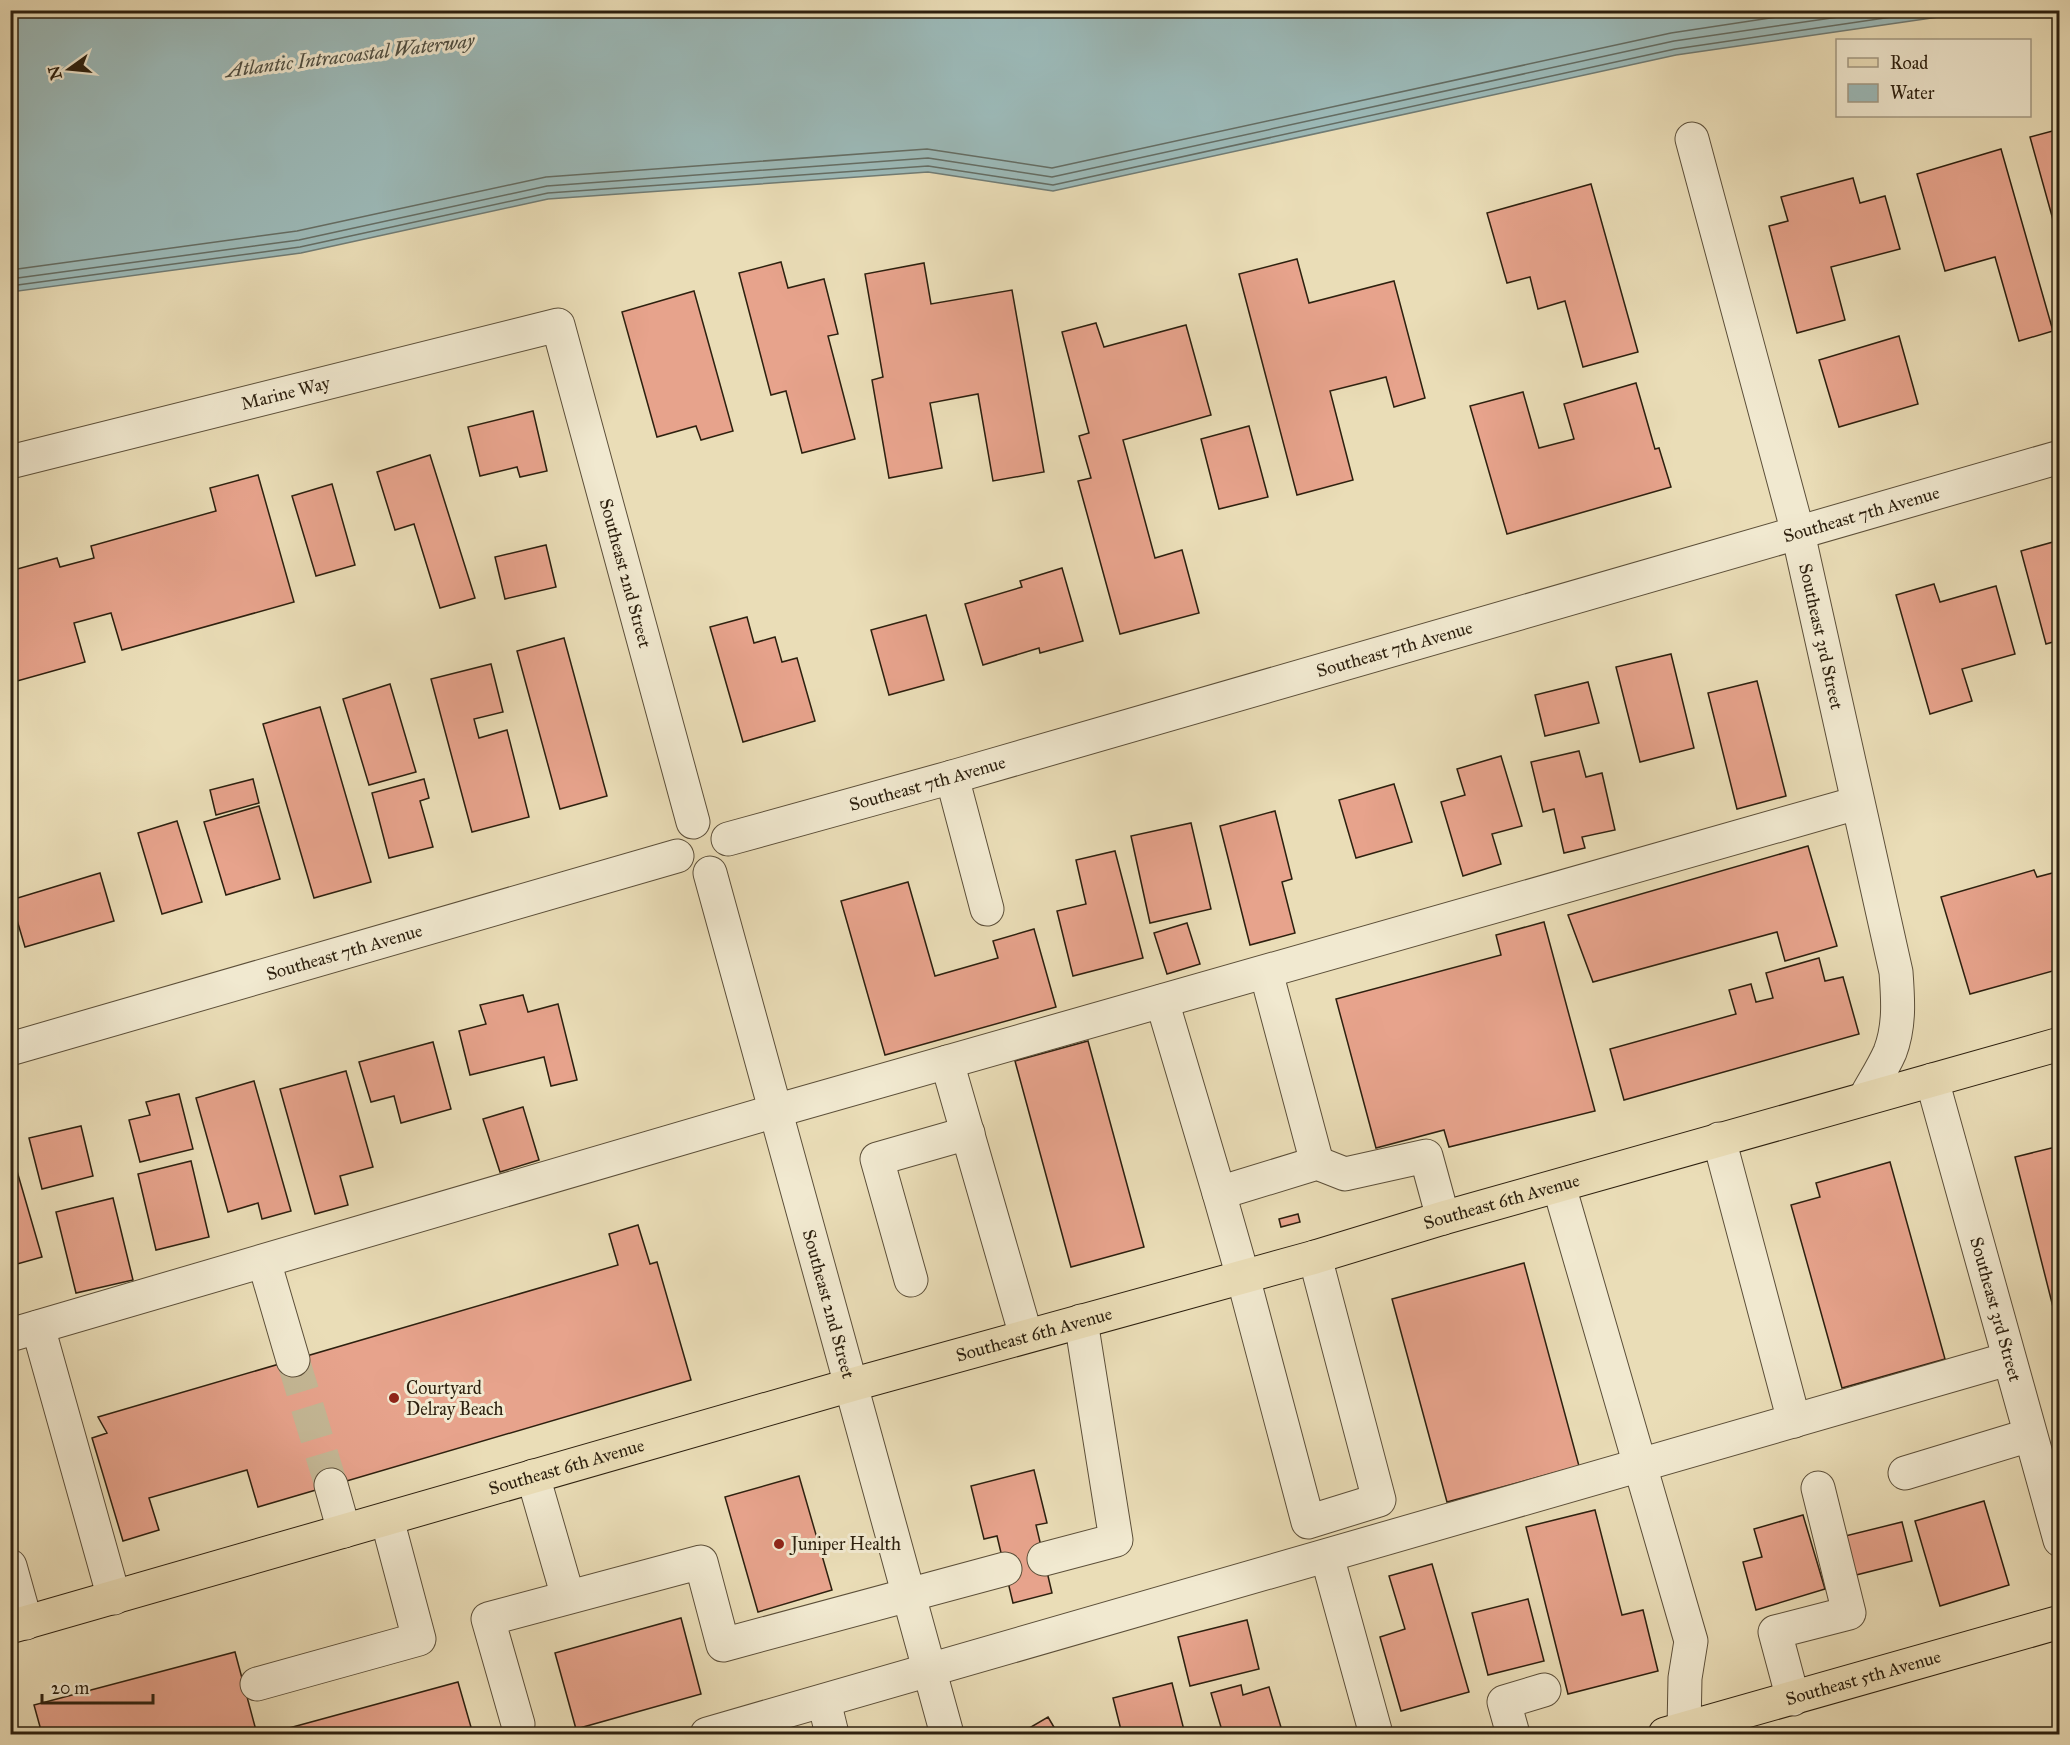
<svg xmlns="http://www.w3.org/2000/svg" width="2070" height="1745" font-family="'IM FELL Great Primer',serif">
	<rect width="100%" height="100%" fill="#eaddb7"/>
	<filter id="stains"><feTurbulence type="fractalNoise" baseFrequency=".00333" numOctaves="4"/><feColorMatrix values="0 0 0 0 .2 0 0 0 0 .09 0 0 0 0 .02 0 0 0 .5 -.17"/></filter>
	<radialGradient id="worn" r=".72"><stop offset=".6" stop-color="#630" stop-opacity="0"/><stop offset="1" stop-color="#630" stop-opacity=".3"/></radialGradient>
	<path fill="#9cbab9" stroke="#707c75" stroke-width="1.5" d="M 10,11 L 11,10 L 1980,11 L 1676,55 L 1053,191 L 928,172 L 548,199 L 301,253 L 11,292 Z"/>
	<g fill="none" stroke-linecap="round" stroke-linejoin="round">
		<path stroke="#646d64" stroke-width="1.5" d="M 10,270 L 297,231 L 546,177 L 927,149 L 1052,168 L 1671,33 L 1824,10
			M 10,279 L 299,240 L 547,186 L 928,158 L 1052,177 L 1674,41 L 1887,10
			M 10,286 L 300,247 L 548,193 L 928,166 L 1053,185 L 1675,49 L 1939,10"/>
	</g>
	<path fill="#e7a38c" stroke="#2d200f" stroke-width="1.5" d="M 2060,129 L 2060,245 L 2030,137 Z
		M 2001,149 L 2053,331 L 2019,341 L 1995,257 L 1945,271 L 1917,174 Z
		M 1853,178 L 1860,203 L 1885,196 L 1900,249 L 1831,267 L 1845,320 L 1797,333 L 1769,226 L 1788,221 L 1781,197 Z
		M 1591,184 L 1638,352 L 1583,367 L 1565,301 L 1538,309 L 1530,277 L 1507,283 L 1487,213 Z
		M 1297,259 L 1309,303 L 1394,281 L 1425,398 L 1394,407 L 1386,377 L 1330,391 L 1353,480 L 1297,495 L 1239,274 Z
		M 781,262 L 788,288 L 824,279 L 838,334 L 828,336 L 855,439 L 802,453 L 786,391 L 771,395 L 739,273 Z
		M 924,263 L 931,304 L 1012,290 L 1044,472 L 993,481 L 978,394 L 930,403 L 942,468 L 889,478 L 872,380 L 883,377 L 865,274 Z
		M 694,291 L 733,431 L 701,440 L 696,426 L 657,437 L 622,312 Z
		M 1096,323 L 1104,347 L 1186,325 L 1211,415 L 1123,440 L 1155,558 L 1182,550 L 1199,613 L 1120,634 L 1078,481 L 1091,478 L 1079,436 L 1089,433 L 1062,332 Z
		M 1899,336 L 1918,404 L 1839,427 L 1819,360 Z
		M 1636,383 L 1655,449 L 1659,448 L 1671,487 L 1507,534 L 1470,406 L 1523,392 L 1539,448 L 1574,439 L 1564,404 Z
		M 533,411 L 547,471 L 520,477 L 517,467 L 480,476 L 468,427 Z
		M 1249,426 L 1268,497 L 1219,509 L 1201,439 Z
		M 430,455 L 475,598 L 440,608 L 414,524 L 395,530 L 377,472 Z
		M 258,475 L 294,602 L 122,650 L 111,613 L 74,623 L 85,662 L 10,683 L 10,571 L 57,558 L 60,567 L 94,558 L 91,546 L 216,511 L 210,488 Z
		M 332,484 L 355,565 L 316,576 L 292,496 Z
		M 2060,540 L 2060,640 L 2046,644 L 2021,551 Z
		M 546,545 L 556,587 L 505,599 L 495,557 Z
		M 1062,568 L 1083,641 L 1040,653 L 1039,648 L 983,665 L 965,604 L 1022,587 L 1020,581 Z
		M 1934,584 L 1940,602 L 1996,586 L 2015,654 L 1962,669 L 1972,701 L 1930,714 L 1896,595 Z
		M 926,615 L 944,680 L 889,695 L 871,630 Z
		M 747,617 L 754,643 L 775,637 L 782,662 L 797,658 L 815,721 L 743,742 L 710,627 Z
		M 564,638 L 607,796 L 560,809 L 517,651 Z
		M 1671,654 L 1694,748 L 1640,762 L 1616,667 Z
		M 491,664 L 503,712 L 474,719 L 479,738 L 507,730 L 529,817 L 472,832 L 431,679 Z
		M 1757,681 L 1786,796 L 1737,809 L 1708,693 Z
		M 1588,682 L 1599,723 L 1545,736 L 1535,695 Z
		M 390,684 L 416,772 L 369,785 L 343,699 Z
		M 320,707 L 371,882 L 314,898 L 263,724 Z
		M 1579,751 L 1586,777 L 1602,773 L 1615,830 L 1582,837 L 1585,848 L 1564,853 L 1554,809 L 1543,812 L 1531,762 Z
		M 1501,756 L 1522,826 L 1492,834 L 1501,864 L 1463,876 L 1441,802 L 1465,795 L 1457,769 Z
		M 253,779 L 259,803 L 216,815 L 210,790 Z
		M 424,779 L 429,798 L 420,801 L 433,847 L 389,858 L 372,793 Z
		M 1394,784 L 1412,842 L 1356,858 L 1339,800 Z
		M 259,806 L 280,879 L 226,895 L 204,822 Z
		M 1275,811 L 1292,879 L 1282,882 L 1295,933 L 1250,945 L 1220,826 Z
		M 177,821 L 202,902 L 162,914 L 138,833 Z
		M 1191,823 L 1211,909 L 1150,923 L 1131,836 Z
		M 1808,846 L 1837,946 L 1785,961 L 1777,932 L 1593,982 L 1568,915 Z
		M 1115,851 L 1143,958 L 1073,976 L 1057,911 L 1086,904 L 1076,860 Z
		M 2034,870 L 2037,877 L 2060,871 L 2060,969 L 1970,994 L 1941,897 Z
		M 100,873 L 114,921 L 25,947 L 11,900 Z
		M 908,882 L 935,976 L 998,958 L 993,941 L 1034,929 L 1056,1007 L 885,1055 L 841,901 Z
		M 1544,922 L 1595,1111 L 1449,1147 L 1444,1130 L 1376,1148 L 1336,999 L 1501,955 L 1496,935 Z
		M 1187,923 L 1200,964 L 1167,974 L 1154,933 Z
		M 1819,958 L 1825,981 L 1843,977 L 1859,1034 L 1624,1100 L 1610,1049 L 1736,1014 L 1729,990 L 1751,984 L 1756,1002 L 1773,998 L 1766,973 Z
		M 523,995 L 528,1012 L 558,1004 L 577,1080 L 551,1086 L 544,1057 L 470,1075 L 459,1031 L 486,1024 L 480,1005 Z
		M 1088,1041 L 1144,1247 L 1071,1267 L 1015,1061 Z
		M 433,1042 L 451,1109 L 401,1123 L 394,1096 L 371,1102 L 359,1062 Z
		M 346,1071 L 373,1167 L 340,1176 L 348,1205 L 315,1214 L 280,1089 Z
		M 254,1081 L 291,1211 L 262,1219 L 258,1203 L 228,1212 L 196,1098 Z
		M 179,1094 L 193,1149 L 140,1162 L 129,1120 L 150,1115 L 146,1102 Z
		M 523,1107 L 539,1160 L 500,1172 L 483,1119 Z
		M 81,1126 L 93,1176 L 42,1189 L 29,1138 Z
		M 2060,1146 L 2060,1305 L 2053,1307 L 2015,1157 Z
		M 10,1147 L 42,1257 L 10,1266 Z
		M 191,1161 L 209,1237 L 156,1250 L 138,1174 Z
		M 1890,1162 L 1945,1359 L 1842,1388 L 1791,1205 L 1820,1197 L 1816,1183 Z
		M 113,1198 L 133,1280 L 76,1293 L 56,1212 Z
		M 1298,1214 L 1300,1222 L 1281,1227 L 1279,1219 Z
		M 638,1225 L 650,1264 L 657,1262 L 691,1380 L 258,1507 L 247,1470 L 149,1498 L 159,1530 L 123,1541 L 92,1438 L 107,1433 L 98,1417 L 618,1265 L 609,1234 Z
		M 1524,1263 L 1579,1466 L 1447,1502 L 1392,1299 Z
		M 1034,1470 L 1047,1523 L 1036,1525 L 1052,1593 L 1013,1603 L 997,1536 L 984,1539 L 971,1486 Z
		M 799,1476 L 832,1590 L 758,1612 L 725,1497 Z
		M 1984,1501 L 2009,1585 L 1940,1606 L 1915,1521 Z
		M 1595,1510 L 1622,1615 L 1643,1610 L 1658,1671 L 1568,1694 L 1526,1527 Z
		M 1803,1515 L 1825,1589 L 1756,1610 L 1743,1562 L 1762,1557 L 1754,1529 Z
		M 1902,1522 L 1912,1561 L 1848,1577 L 1837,1538 Z
		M 1432,1564 L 1469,1692 L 1401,1711 L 1380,1637 L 1405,1629 L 1389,1576 Z
		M 1528,1599 L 1544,1661 L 1488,1675 L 1472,1613 Z
		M 681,1618 L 701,1694 L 576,1729 L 555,1653 Z
		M 1247,1620 L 1259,1669 L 1190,1686 L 1178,1637 Z
		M 235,1652 L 257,1734 L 42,1734 L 34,1705 Z
		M 458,1682 L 473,1734 L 267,1734 Z
		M 1172,1683 L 1185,1734 L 1122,1734 L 1113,1698 Z
		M 1241,1685 L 1243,1695 L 1269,1687 L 1283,1734 L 1223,1734 L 1211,1693 Z
		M 1048,1717 L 1058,1734 L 1019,1734 Z"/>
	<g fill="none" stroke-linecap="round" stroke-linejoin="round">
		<path stroke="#c4b795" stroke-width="33" stroke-dasharray="33 16" stroke-linecap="butt" d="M 293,1360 L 331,1485"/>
		<defs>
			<g id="minor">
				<path id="s1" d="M 1692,139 L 1798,533 L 1896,972 C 1898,999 1900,1026 1890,1052 C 1883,1068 1873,1083 1865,1098"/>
				<path id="s2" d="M 10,462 L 558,325 L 693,822"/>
				<path d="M 952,777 L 987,909"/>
				<path id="s3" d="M 728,839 L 952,777 L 2060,457"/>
				<path id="s4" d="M 710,873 L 947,1734"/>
				<path d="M 1266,972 L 1317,1163"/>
				<path d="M 1162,1001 L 1219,1193 L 1317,1163 L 1345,1174 L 1426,1156 L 1443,1218"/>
				<path id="s5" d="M 10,1049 L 677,856"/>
				<path d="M 947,1062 L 1026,1336"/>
				<path id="s6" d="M 1932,1080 L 2060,1540"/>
				<path d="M 1719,1139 L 1794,1421"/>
				<path d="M 1559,1186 L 1691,1641 L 1685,1678 L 1684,1729"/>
				<path d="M 1219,1193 L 1243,1277 L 1308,1522 L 1379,1500 L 1315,1257"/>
				<path d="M 264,1261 L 293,1360"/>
				<path d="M 911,1280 L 877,1159 L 968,1133"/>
				<path d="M 38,1327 L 114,1598"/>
				<path d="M 10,1335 L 775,1111 L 1857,803"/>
				<path d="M 1905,1473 L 2030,1435"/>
				<path d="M 533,1476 L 568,1597"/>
				<path d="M 331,1485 L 344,1531"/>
				<path d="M 1327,1556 L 1376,1734"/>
				<path d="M 1044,1559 L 1116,1540 L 1081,1321"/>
				<path d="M 10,1566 L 26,1623"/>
				<path d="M 257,1684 L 419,1639 L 387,1519"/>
				<path d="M 1793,1699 L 1775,1632 L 1849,1613 L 1818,1488"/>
				<path d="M 824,1701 L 832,1734"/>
				<path d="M 518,1724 L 488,1619 L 701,1562 L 723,1645 L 1005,1569"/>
				<path d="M 707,1734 L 2008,1359"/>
				<path d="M 1513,1734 L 1504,1702 L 1544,1690"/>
			</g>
			<g id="major">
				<path id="s7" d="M 10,1627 L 851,1385 L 1315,1257 L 1443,1218 L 2060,1044"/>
				<path id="s8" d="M 1665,1734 L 2060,1622"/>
			</g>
		</defs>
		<use href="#minor" stroke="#5c4f39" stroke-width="35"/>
		<use href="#major" stroke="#2d200f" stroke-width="35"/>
		<use href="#minor" stroke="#f1e9d0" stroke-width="33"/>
		<use href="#major" stroke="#eaddb7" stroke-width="33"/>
	</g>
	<g fill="#8f2418" stroke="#f1e9d0" stroke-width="2">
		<circle cx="394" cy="1398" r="6"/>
		<circle cx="779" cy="1544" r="6"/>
	</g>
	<g text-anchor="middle" stroke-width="6" stroke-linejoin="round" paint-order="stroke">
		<g font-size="18" fill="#2d200f" stroke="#f1e9d0">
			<text dy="6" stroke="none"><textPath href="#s2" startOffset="284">Marine Way</textPath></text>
			<text dy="6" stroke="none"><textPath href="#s3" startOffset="1179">Southeast 7th Avenue</textPath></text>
			<text dy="6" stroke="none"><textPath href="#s2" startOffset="822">Southeast 2nd Street</textPath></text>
			<text dy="6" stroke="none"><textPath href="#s1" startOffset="514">Southeast 3rd Street</textPath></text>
			<text dy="6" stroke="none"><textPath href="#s3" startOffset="693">Southeast 7th Avenue</textPath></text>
			<text dy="6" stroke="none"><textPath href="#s3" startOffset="207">Southeast 7th Avenue</textPath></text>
			<text dy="6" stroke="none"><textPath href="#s5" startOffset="348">Southeast 7th Avenue</textPath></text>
			<text dy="6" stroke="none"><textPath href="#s7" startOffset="1551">Southeast 6th Avenue</textPath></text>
			<text dy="6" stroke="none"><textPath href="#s4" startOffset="447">Southeast 2nd Street</textPath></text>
			<text dy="6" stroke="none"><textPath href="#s6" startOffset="238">Southeast 3rd Street</textPath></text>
			<text dy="6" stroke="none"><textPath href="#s7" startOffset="1065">Southeast 6th Avenue</textPath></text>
			<text dy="6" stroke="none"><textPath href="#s7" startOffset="579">Southeast 6th Avenue</textPath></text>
			<text dy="6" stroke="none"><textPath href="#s8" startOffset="206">Southeast 5th Avenue</textPath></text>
		</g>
		<g font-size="18" fill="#2d200f" stroke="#f1e9d0" text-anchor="start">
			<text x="406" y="1394">Courtyard<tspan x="406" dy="21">Delray Beach</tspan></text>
			<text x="791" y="1550">Juniper Health</text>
		</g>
		<g font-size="20" font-style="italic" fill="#4e4e42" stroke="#f1e9d0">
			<text transform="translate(350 55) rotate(-7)" y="7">Atlantic Intracoastal Waterway</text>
		</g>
	</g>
	<rect width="2070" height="1745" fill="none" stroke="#eaddb7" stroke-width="36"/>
	<rect x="12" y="12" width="2046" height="1721" fill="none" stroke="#2d200f" stroke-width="3"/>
	<rect x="18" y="18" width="2034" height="1709" fill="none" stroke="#2d200f" stroke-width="1.5"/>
	<rect x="1836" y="39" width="195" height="78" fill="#f1e9d0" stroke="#a39983" stroke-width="1.5"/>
	<rect x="1848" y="58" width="30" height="9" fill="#eaddb7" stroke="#a39983" stroke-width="1.5"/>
	<text x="1890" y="69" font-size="18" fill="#2d200f">Road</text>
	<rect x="1848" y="84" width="30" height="18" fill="#9cbab9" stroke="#a39983" stroke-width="1.5"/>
	<text x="1890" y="99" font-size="18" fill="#2d200f">Water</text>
	<g transform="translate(69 69) rotate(255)" stroke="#f1e9d0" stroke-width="4.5" paint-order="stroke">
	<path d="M0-4.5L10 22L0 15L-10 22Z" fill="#2d200f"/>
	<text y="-9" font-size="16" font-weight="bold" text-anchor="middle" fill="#2d200f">N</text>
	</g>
	<path d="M42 1694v9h111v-9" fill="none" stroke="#2d200f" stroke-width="3"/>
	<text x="51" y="1694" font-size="18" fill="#2d200f" stroke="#f1e9d0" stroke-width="4.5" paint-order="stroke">20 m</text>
	<rect width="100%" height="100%" filter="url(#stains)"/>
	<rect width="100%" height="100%" fill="url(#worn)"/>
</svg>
